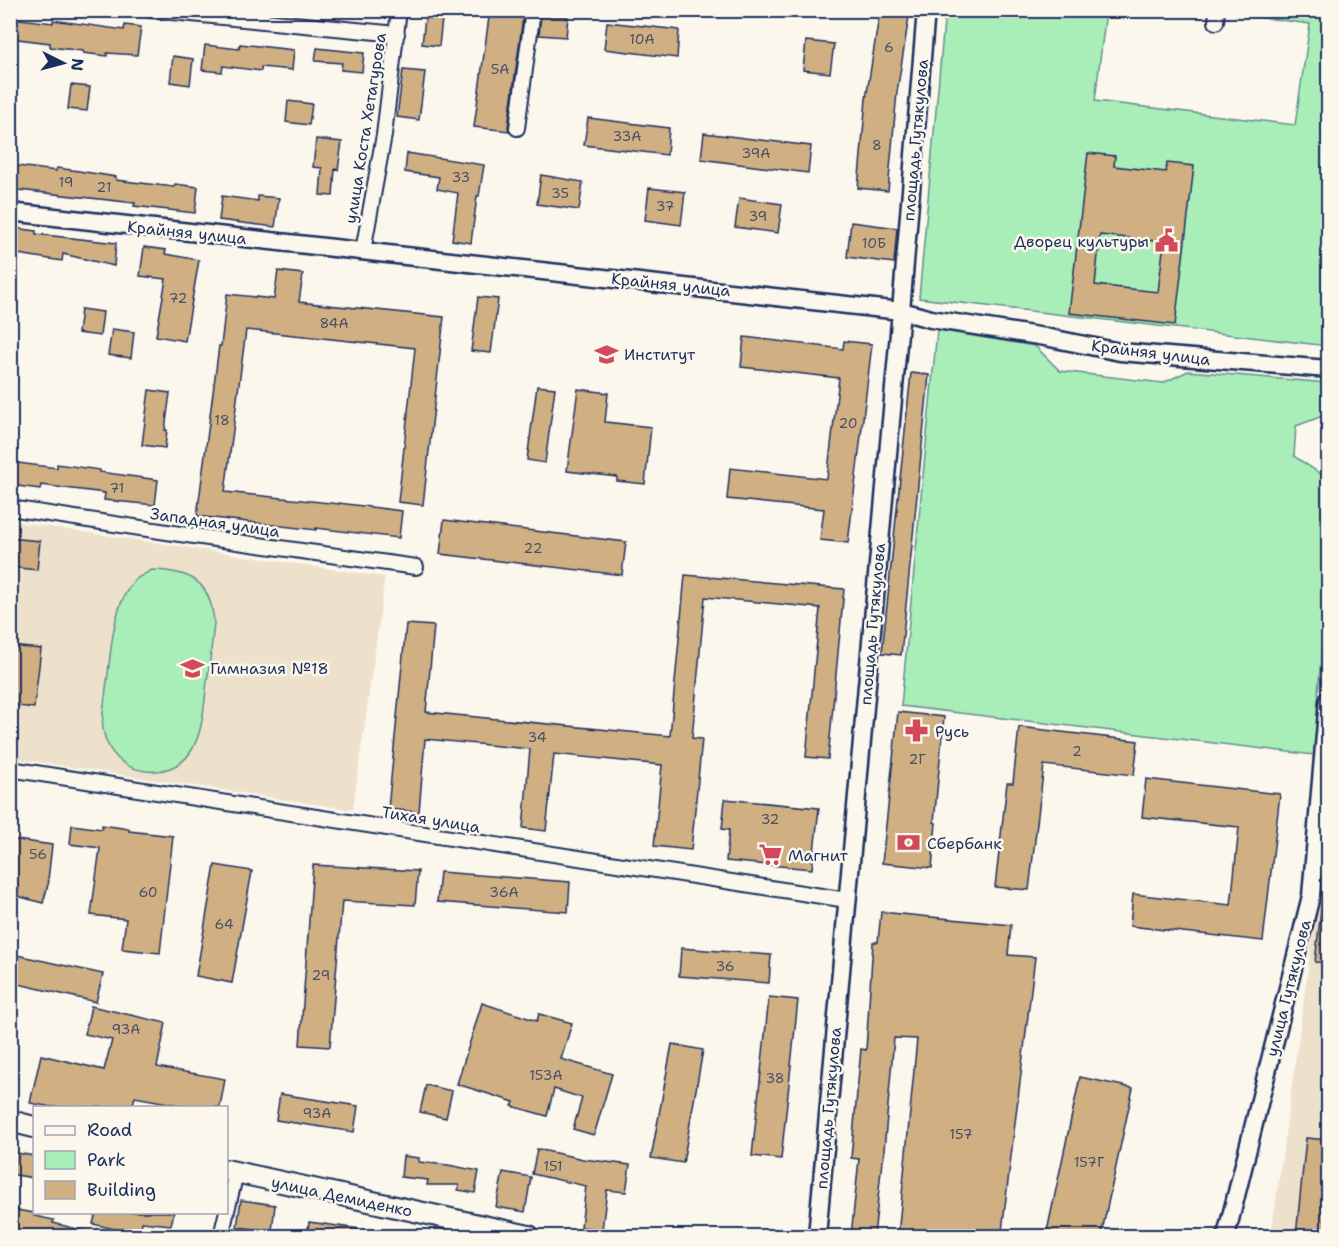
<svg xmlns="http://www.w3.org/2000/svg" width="1339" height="1247" font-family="'Shantell Sans',sans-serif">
	<rect width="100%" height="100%" fill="#fbf7ec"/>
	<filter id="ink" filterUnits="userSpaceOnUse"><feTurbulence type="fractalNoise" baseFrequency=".0167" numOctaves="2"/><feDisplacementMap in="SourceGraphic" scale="12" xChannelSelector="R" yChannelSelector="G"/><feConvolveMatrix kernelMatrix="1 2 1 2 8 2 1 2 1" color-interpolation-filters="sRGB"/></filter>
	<g filter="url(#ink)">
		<path fill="#eee1cc" d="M 10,521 L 385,577 L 353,810 L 11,758 Z
			M 1328,825 L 1328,1236 L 1271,1236 Z"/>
		<path fill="#a9eeb9" stroke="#628e8c" stroke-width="1.5" d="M 945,11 L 1106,11 L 1095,101 L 1295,125 L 1310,24 L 1234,14 L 1234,11 L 1328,11 L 1328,346 L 919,298 Z
			M 937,330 L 1035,346 L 1060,371 L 1163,383 L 1188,371 L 1328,383 L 1328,414 L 1296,426 L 1294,456 L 1328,479 L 1328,583 L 1318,693 L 1323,706 L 1322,721 L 1315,742 L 1314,755 L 901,706 Z
			M 152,570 C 191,571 211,581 214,623 C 212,643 210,663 207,682 C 204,705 203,734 190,753 C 181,767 161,773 146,771 C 128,769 114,759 107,743 C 105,739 104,734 103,729 C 101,716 105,702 106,688 C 111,657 111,613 130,586 C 135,578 143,575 152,570 Z"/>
		<path fill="#d0af83" stroke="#1b2f5e" stroke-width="1.5" fill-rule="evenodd" d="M 426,10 L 443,10 L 439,46 L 422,44 Z
			M 490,10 L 524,10 L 508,127 L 509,131 L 474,127 Z
			M 880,10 L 910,10 L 897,92 L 888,191 L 858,188 L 866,99 Z
			M 541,15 L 568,17 L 566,37 L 539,35 Z
			M 11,18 L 53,23 L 53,20 L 124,30 L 125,25 L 141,27 L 137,55 L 107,53 L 107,56 L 83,53 L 83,51 L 50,47 L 50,43 L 10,38 Z
			M 607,22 L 679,30 L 677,58 L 604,49 Z
			M 806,41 L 834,44 L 830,73 L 803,70 Z
			M 240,44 L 294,50 L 292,70 L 261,67 L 261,71 L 223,66 L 222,72 L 202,70 L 205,45 L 239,49 Z
			M 317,48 L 364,53 L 362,72 L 341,70 L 342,63 L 315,61 Z
			M 173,56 L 193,59 L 190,85 L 170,82 Z
			M 403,70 L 425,72 L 419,120 L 397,117 Z
			M 71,85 L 90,87 L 87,111 L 68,109 Z
			M 288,101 L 312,104 L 309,125 L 286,122 Z
			M 588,118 L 669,128 L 667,155 L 584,145 Z
			M 704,133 L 811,146 L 808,173 L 701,159 Z
			M 316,139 L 342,142 L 338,170 L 335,169 L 333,196 L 320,195 L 322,168 L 313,167 Z
			M 407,153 L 484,165 L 479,196 L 477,196 L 471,243 L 452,240 L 458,193 L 437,189 L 439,177 L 405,172 Z
			M 1088,153 L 1115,156 L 1114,166 L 1166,172 L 1167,163 L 1194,166 L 1175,325 L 1069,313 ZM 1100,235 L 1164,242 L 1158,292 L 1095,285 Z
			M 10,165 L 56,171 L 57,168 L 79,171 L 116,177 L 116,180 L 174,187 L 175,184 L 198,187 L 195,213 L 134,206 L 135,203 L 10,189 Z
			M 541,175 L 583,182 L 579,210 L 537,204 Z
			M 649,188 L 685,192 L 681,225 L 645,220 Z
			M 222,196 L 258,201 L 258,196 L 279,198 L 275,227 L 219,220 Z
			M 739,198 L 782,204 L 778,233 L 735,227 Z
			M 851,222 L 897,228 L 894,263 L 847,257 Z
			M 15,228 L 36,231 L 36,234 L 116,243 L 114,266 L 63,254 L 62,261 L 12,253 Z
			M 144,247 L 166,250 L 165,254 L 199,260 L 185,341 L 156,336 L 166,279 L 140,276 Z
			M 278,271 L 303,274 L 299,302 L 444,317 L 423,505 L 398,502 L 415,348 L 246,330 L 225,492 L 339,504 L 339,503 L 402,511 L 399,538 L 316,528 L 316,530 L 197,516 L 219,346 L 221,346 L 227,294 L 274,299 Z
			M 478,297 L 498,299 L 491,353 L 471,351 Z
			M 81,309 L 103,312 L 100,336 L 78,333 Z
			M 112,329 L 134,332 L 131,358 L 108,355 Z
			M 744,337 L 843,349 L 844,341 L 872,344 L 848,543 L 820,540 L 824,509 L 727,499 L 730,468 L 827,479 L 839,378 L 741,367 Z
			M 911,373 L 929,375 L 901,655 L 882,653 Z
			M 537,386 L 555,388 L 545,463 L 527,460 Z
			M 578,389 L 608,393 L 605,422 L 651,427 L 645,484 L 617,481 L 617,477 L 567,471 Z
			M 149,390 L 170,393 L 165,430 L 167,430 L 165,448 L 142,445 Z
			M 10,462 L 57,468 L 57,464 L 100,470 L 99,472 L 158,480 L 155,505 L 104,500 L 105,493 L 41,485 L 40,489 L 10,485 Z
			M 444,520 L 626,542 L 622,575 L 440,554 Z
			M 10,538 L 40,541 L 37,570 L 10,567 Z
			M 685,575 L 844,589 L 828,759 L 806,757 L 820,608 L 705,597 L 692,738 L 702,739 L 691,850 L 654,846 L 662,765 L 554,754 L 546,831 L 523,828 L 530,749 L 425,739 L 419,812 L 388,809 L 406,624 L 434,626 L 426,712 L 670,736 Z
			M 10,646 L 41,649 L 34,708 L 10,705 Z
			M 898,712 L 944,717 L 934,822 L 936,823 L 932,868 L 882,863 Z
			M 1019,727 L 1138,741 L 1134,775 L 1044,765 L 1029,890 L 995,887 L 1007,783 L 1013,783 Z
			M 1146,779 L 1280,794 L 1263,941 L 1130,926 L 1133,894 L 1231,905 L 1239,827 L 1142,817 Z
			M 725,799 L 819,808 L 812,869 L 726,861 L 729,830 L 722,829 Z
			M 72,825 L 102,829 L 102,825 L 129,829 L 129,831 L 173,836 L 160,953 L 122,949 L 126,919 L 91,915 L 100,848 L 70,844 Z
			M 10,839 L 52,845 L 48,880 L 49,881 L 43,903 L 17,896 L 19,886 L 10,885 Z
			M 215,865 L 252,871 L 232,983 L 196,976 Z
			M 313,865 L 418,871 L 415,905 L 342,901 L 330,1047 L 300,1045 Z
			M 440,872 L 570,882 L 568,912 L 437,902 Z
			M 1321,910 L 1329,911 L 1329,963 L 1315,962 Z
			M 881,912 L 1011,925 L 1008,955 L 1035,957 L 1002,1231 L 968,1229 L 968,1236 L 898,1236 L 917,1039 L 894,1038 L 883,1161 L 882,1161 L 874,1236 L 851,1236 L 859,1159 L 851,1158 L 861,1049 L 866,1050 L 873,942 L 878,942 Z
			M 681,948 L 771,955 L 769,983 L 679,976 Z
			M 17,955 L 103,974 L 96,1002 L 10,982 Z
			M 769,997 L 798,1000 L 781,1159 L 752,1156 Z
			M 482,1003 L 537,1021 L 539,1014 L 572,1023 L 561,1059 L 612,1074 L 594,1135 L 573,1129 L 582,1098 L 554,1089 L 547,1116 L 512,1106 L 514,1102 L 457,1084 Z
			M 91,1006 L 166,1023 L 157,1067 L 225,1079 L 220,1107 L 190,1107 L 135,1097 L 132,1107 L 51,1107 L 30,1103 L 41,1055 L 104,1070 L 112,1040 L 85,1034 Z
			M 672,1044 L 703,1050 L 683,1163 L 651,1158 Z
			M 1080,1077 L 1133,1088 L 1101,1236 L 1046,1236 Z
			M 426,1085 L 452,1091 L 446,1118 L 420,1112 Z
			M 280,1094 L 358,1106 L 354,1132 L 276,1120 Z
			M 1306,1138 L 1329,1140 L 1329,1236 L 1296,1236 Z
			M 537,1149 L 583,1159 L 630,1165 L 626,1192 L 607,1190 L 602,1230 L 581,1227 L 586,1186 L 532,1174 Z
			M 10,1152 L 34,1156 L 34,1178 L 10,1174 Z
			M 403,1156 L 419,1158 L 419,1162 L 448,1165 L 479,1171 L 475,1193 L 458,1190 L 459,1185 L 427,1185 L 428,1180 L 401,1177 Z
			M 503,1172 L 531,1177 L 525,1212 L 496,1207 Z
			M 241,1200 L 275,1205 L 272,1231 L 237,1227 Z
			M 10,1209 L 34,1213 L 34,1216 L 54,1220 L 53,1223 L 89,1232 L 88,1236 L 10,1236 Z
			M 96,1212 L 174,1212 L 171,1225 L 142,1222 L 140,1235 L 93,1224 Z
			M 309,1222 L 359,1229 L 358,1236 L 307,1236 Z"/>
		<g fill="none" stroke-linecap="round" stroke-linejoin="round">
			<defs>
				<path id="minor" d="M 151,10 L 397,34
					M 1216,22 L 1217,10
					M 517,128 L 533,10
					M 363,251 L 384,135 L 399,10
					M 10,508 L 180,534 L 416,567
					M 10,769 L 847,900
					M 221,1236 L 236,1173"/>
				<path id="tertiary" d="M 10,212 L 901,311 L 931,319 L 1045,337 L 1120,352 L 1328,369
					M 817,1236 L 901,311 L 926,10
					M 1226,1236 L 1311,896 L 1328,700"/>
				<path id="secondary" d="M 10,1121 L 34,1127
					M 226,1170 L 529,1236"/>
			</defs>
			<use href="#minor" stroke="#1b2f5e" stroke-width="18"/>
			<use href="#tertiary" stroke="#1b2f5e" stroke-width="21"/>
			<use href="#secondary" stroke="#1b2f5e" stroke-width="24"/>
			<use href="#minor" stroke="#fbf7ec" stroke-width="14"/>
			<use href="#tertiary" stroke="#fbf7ec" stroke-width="16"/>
			<use href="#secondary" stroke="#fbf7ec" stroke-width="20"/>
		</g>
	</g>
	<defs>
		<symbol id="civic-bare" viewBox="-9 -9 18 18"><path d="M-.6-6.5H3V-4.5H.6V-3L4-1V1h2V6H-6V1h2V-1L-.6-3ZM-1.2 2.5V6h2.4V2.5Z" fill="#d1495b" stroke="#fbf7ec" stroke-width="2.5" paint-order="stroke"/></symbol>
		<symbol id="school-bare" viewBox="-9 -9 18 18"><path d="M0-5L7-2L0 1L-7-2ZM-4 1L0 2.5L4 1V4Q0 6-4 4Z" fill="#d1495b" stroke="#fbf7ec" stroke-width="2.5" paint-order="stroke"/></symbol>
		<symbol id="pharmacy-bare" viewBox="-9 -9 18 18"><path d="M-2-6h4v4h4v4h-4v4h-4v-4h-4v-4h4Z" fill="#d1495b" stroke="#fbf7ec" stroke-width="2.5" paint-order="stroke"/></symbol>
		<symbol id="bank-bare" viewBox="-9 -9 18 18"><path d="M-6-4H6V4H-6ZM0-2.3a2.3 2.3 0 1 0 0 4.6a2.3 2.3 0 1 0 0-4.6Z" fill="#d1495b" stroke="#fbf7ec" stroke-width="2.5" paint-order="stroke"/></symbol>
		<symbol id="supermarket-bare" viewBox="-9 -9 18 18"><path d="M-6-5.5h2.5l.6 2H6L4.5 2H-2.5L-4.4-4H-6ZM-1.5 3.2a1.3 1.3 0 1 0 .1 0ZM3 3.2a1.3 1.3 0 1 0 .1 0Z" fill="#d1495b" stroke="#fbf7ec" stroke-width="2.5" paint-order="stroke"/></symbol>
	</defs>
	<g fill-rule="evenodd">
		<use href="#civic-bare" x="1150" y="224" width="33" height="33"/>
		<use href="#school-bare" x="590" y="338" width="33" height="33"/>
		<use href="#school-bare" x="176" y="652" width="33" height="33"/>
		<use href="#pharmacy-bare" x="900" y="714" width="33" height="33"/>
		<use href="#bank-bare" x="892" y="826" width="33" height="33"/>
		<use href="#supermarket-bare" x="754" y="838" width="33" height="33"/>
	</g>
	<g text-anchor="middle" stroke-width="5" stroke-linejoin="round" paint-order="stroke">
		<g font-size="14" fill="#484f67">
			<text x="642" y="44">10А</text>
			<text x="889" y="52">6</text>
			<text x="500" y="74">5А</text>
			<text x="627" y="141">33А</text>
			<text x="877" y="150">8</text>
			<text x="756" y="158">39А</text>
			<text x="461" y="182">33</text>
			<text x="66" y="187">19</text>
			<text x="104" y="192">21</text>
			<text x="560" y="198">35</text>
			<text x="665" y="211">37</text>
			<text x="758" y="221">39</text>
			<text x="874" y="248">10Б</text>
			<text x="178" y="303">72</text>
			<text x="334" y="328">84А</text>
			<text x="222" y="425">18</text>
			<text x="848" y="428">20</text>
			<text x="117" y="493">71</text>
			<text x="533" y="553">22</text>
			<text x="537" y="742">34</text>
			<text x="1077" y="756">2</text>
			<text x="917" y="764">2Г</text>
			<text x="770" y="824">32</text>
			<text x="38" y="859">56</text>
			<text x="148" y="897">60</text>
			<text x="504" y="897">36А</text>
			<text x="224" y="929">64</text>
			<text x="725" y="971">36</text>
			<text x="321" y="980">29</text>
			<text x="126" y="1034">93А</text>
			<text x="546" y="1080">153А</text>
			<text x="775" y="1083">38</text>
			<text x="317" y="1118">93А</text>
			<text x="961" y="1139">157</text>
			<text x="1089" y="1167">157Г</text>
			<text x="553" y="1171">151</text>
		</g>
		<g font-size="16" fill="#1b2f5e" stroke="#fbf7ec">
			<text transform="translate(365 128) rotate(-81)" y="6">улица Коста Хетагурова</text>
			<text transform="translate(915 140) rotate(-85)" y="6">площадь Гутякулова</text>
			<text transform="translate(187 232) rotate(6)" y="6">Крайняя улица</text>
			<text transform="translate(671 284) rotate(6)" y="6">Крайняя улица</text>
			<text transform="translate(1151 352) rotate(7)" y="6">Крайняя улица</text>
			<text transform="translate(215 522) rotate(8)" y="6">Западная улица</text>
			<text transform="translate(872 624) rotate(-85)" y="6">площадь Гутякулова</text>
			<text transform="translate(431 819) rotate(9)" y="6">Тихая улица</text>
			<text transform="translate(1288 988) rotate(-76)" y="6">улица Гутякулова</text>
			<text transform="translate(828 1108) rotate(-85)" y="6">площадь Гутякулова</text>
			<text transform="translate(342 1196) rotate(12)" y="6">улица Демиденко</text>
		</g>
		<g font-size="16" fill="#1b2f5e" stroke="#fbf7ec" text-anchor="start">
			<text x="1149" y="247" text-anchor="end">Дворец культуры</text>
			<text x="624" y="360">Институт</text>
			<text x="210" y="674">Гимназия №18</text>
			<text x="935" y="737">Русь</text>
			<text x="927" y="849">Сбербанк</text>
			<text x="788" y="861">Магнит</text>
		</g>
	</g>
	<rect width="1339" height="1247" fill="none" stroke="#fbf7ec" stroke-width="36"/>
	<rect x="18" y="18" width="1303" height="1211" fill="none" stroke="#1b2f5e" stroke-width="2" filter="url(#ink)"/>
	<rect x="33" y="1106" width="195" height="108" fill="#fbf7ec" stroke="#a1a7b3" stroke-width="1.5"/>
	<rect x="45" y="1126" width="30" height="9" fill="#fbf7ec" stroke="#a1a7b3" stroke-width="1.5"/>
	<text x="87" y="1136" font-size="18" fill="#1b2f5e">Road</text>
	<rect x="45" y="1151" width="30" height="18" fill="#a9eeb9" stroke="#a1a7b3" stroke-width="1.5"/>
	<text x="87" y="1166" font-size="18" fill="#1b2f5e">Park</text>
	<rect x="45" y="1181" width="30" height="18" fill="#d0af83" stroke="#a1a7b3" stroke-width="1.5"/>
	<text x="87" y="1196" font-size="18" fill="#1b2f5e">Building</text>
	<g transform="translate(63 63) rotate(96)" stroke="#fbf7ec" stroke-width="4.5" paint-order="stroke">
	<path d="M0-4.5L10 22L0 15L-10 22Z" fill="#1b2f5e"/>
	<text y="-9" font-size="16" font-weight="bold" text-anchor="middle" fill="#1b2f5e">N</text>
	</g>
</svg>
